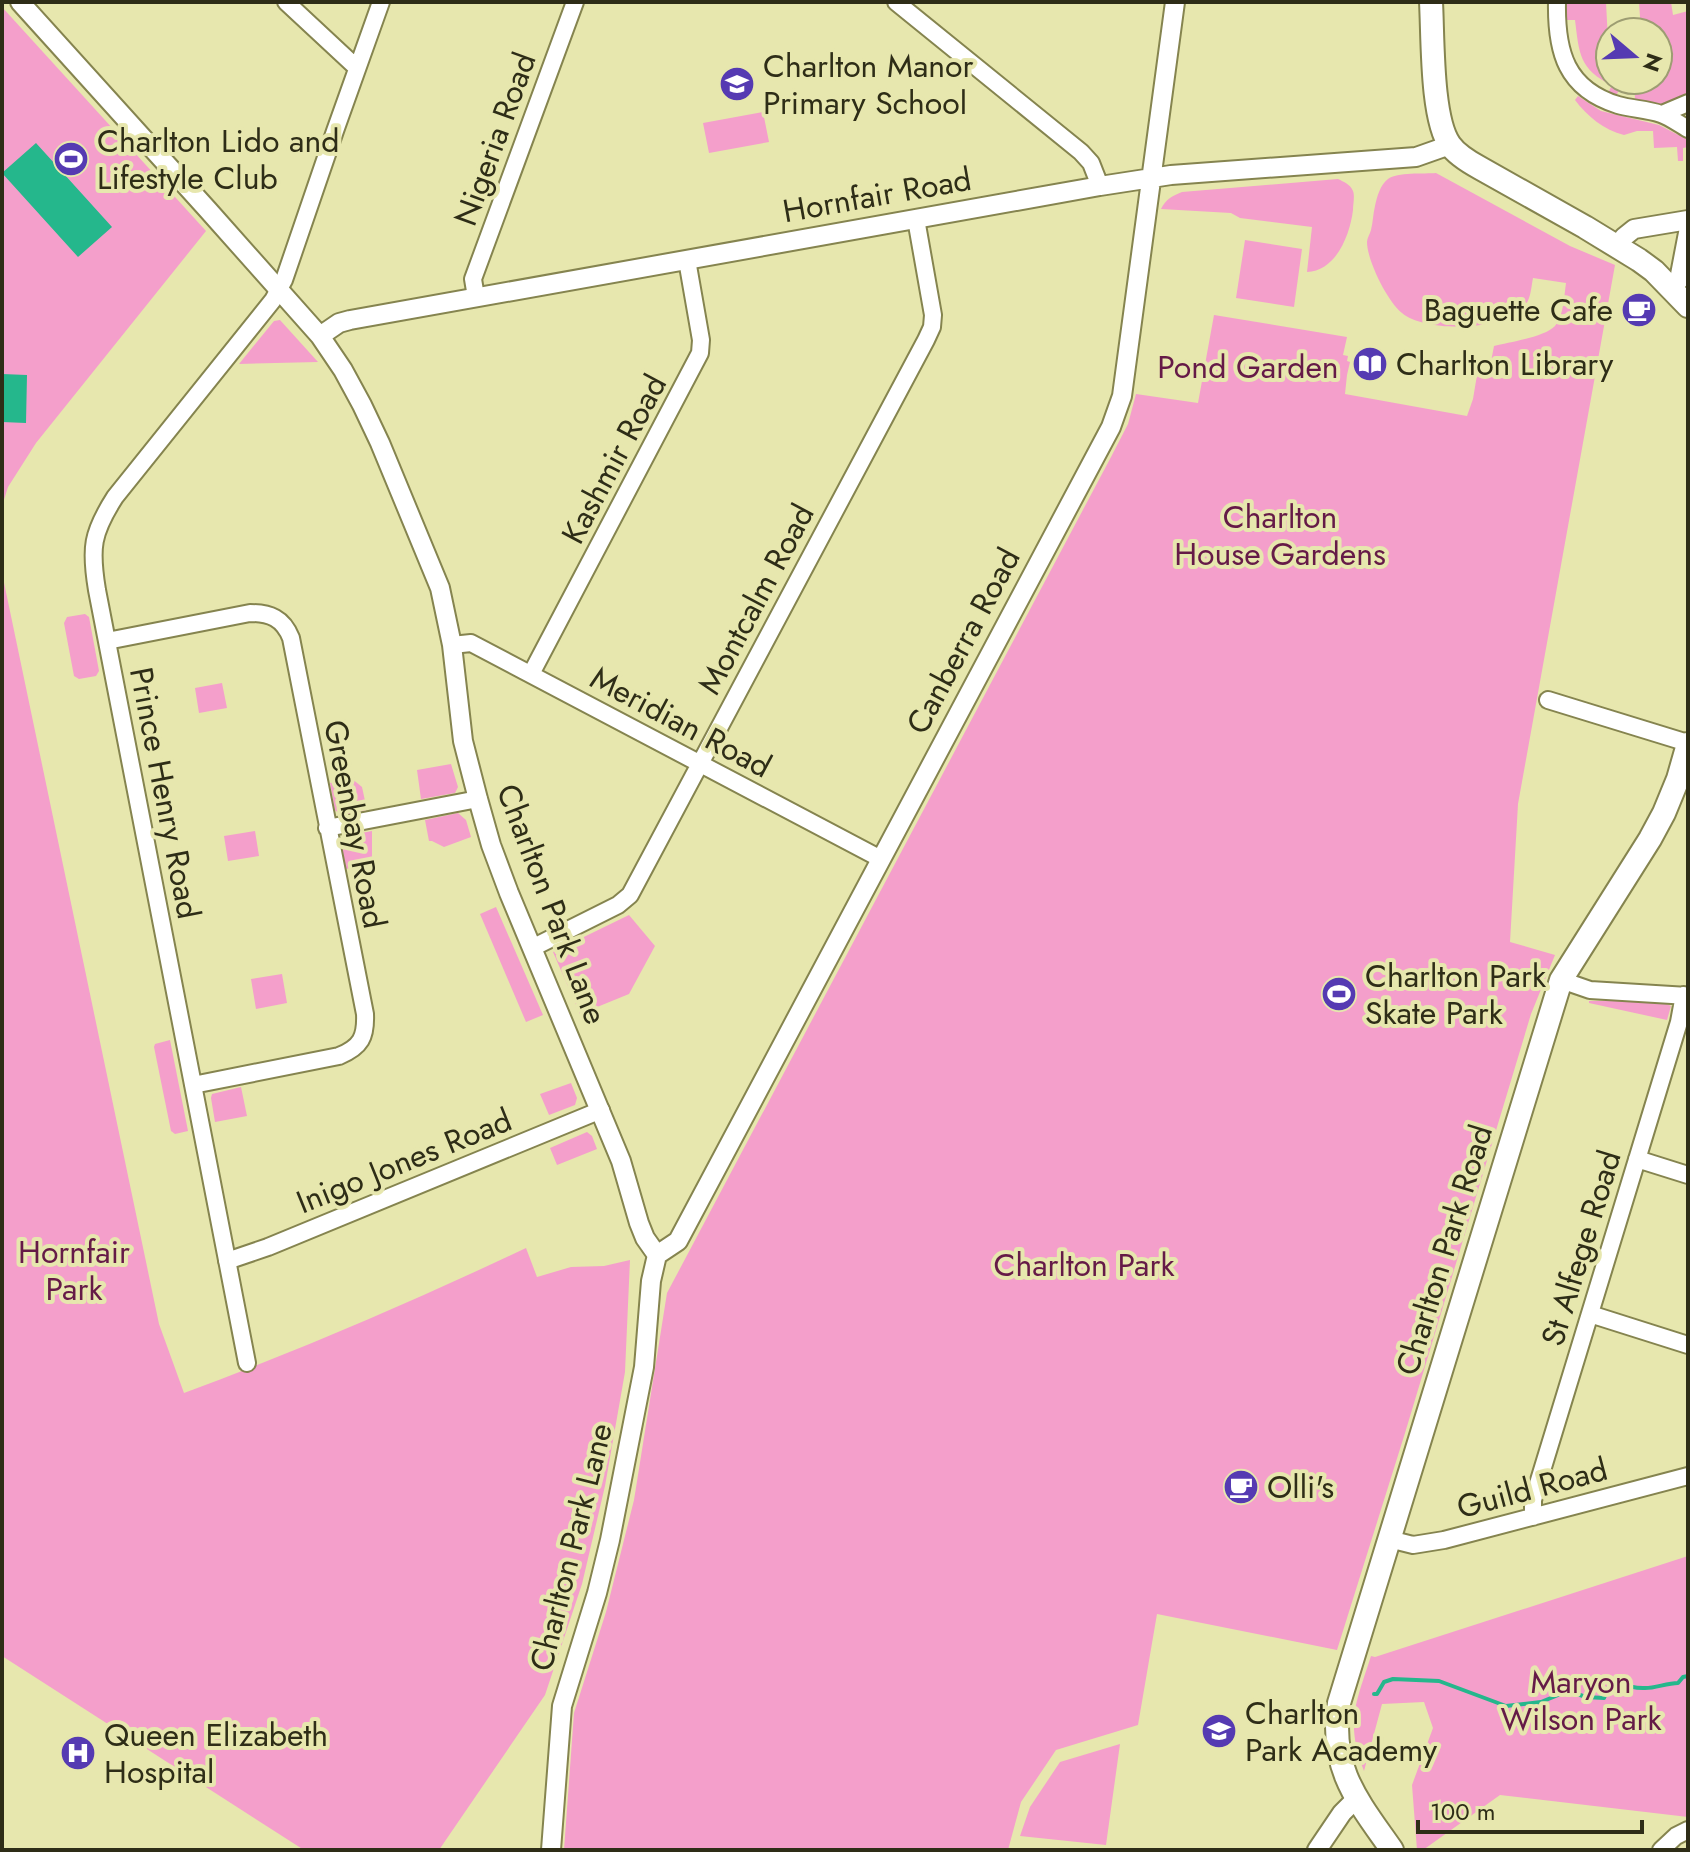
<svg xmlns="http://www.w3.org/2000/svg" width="1690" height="1852" font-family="Jost,sans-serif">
	<rect width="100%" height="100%" fill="#e7e7ae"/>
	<path fill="#f49fcb" d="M 1563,2 L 1606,2 L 1610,80 L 1619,80 L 1619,90 L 1616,96 L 1607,95 L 1612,85 C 1579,70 1579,52 1575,20 L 1564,20 Z
		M 1639,2 L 1671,2 L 1673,15 L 1688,11 L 1688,97 L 1664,107 L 1637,102 L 1635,99 L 1634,80 L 1658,80 L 1658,32 L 1641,32 Z
		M 2,7 L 206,231 L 36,443 L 8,487 L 2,506 Z
		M 1578,96 L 1601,111 L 1659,125 L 1688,140 L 1688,147 L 1683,148 L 1683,161 L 1678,161 L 1677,147 L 1654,148 L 1653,131 L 1637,131 L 1624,135 C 1604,130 1587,116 1575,100 Z
		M 763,112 L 769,142 L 709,153 L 703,123 Z
		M 1436,173 L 1570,246 L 1615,265 L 1518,804 L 1510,942 L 1555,955 L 1531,1014 L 1405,1433 L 1337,1650 L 1157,1614 L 1138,1725 L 1056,1750 L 1021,1802 L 1008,1850 L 564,1850 L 574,1713 L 606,1612 L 634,1500 L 667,1293 L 1111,457 L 1128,424 L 1136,394 L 1198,403 L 1214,315 L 1347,337 L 1343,355 L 1348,356 L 1347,361 L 1350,362 L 1347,375 L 1345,394 L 1467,416 L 1473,399 L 1477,375 L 1488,377 L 1494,346 C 1509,342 1545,337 1555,326 C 1564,315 1564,296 1566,283 L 1533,278 C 1531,288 1531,299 1524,307 C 1502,331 1426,333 1402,313 C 1387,301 1367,260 1367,242 C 1367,238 1370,234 1371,230 C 1373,222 1373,214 1375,206 C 1377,197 1380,185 1388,179 C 1397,172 1424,174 1436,173 Z
		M 1338,179 C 1344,182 1350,184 1353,191 C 1355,196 1353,204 1353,210 C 1350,235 1336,271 1307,272 L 1312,227 L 1240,218 L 1231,213 L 1161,209 C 1166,199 1172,196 1182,192 Z
		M 1245,240 L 1302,249 L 1294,307 L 1236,298 Z
		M 280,320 L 318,362 L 239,364 L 274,321 Z
		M 2,573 L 159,1324 L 184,1393 C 300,1350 414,1301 526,1248 L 537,1277 L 571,1267 L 604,1266 L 630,1260 L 625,1372 L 605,1486 L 582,1584 L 545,1695 L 439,1850 L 304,1850 L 2,1656 Z
		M 85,614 L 89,617 L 99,671 L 96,676 L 79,679 L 74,676 L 64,623 L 67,617 Z
		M 222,683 L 227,708 L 199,713 L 195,688 Z
		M 451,764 L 458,787 L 455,793 L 421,799 L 417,770 Z
		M 351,778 L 362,787 L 367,810 C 357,812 343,819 335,810 L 330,783 Z
		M 458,813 L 466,820 L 471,837 L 444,847 L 432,841 L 429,841 L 425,820 Z
		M 255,831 L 259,856 L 228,861 L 224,836 Z
		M 372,831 L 372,858 L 369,864 L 346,869 L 341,842 L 346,836 Z
		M 496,907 L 543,1015 L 526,1022 L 480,914 Z
		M 629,915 L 655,946 L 629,994 L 580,1014 L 553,952 Z
		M 282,974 L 287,1003 L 256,1009 L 251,979 Z
		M 1589,1001 L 1660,1001 L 1671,1006 L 1667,1020 L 1589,1003 Z
		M 170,1040 L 188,1131 L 175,1134 L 171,1131 L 154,1047 L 155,1044 Z
		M 571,1083 L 577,1098 L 575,1105 L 549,1115 L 540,1094 Z
		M 241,1087 L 247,1116 L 215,1122 L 211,1098 L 212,1094 Z
		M 587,1132 L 592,1136 L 597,1149 L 557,1165 L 550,1148 Z
		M 1688,1556 L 1688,1817 L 1500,1795 L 1423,1850 L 1417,1850 L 1412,1785 L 1433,1728 L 1424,1702 L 1382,1704 L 1364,1771 C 1345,1722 1356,1703 1371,1656 L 1375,1657 Z
		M 1120,1744 L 1106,1845 L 1020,1836 L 1030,1807 L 1060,1762 Z"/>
	<path fill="#25b78c" d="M 36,143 L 112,227 L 78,257 L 2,173 Z
		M 2,374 L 27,375 L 26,423 L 2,422 Z"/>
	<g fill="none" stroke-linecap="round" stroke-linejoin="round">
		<path stroke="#25b78c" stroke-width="4" d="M 1374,1694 L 1377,1694 L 1384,1682 L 1393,1679 L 1439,1681 L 1506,1706 L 1541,1702 L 1568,1691 L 1586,1697 L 1604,1698 L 1609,1686 C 1627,1683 1629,1688 1643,1688 C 1654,1689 1666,1683 1678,1683 L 1683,1677 L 1688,1676"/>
		<defs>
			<path id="minor" d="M 286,2 L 357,68
				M 896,2 L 1081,152 L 1091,163 L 1100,186
				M 1557,2 C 1556,52 1566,89 1618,105 C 1632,109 1647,109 1661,114 C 1670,117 1679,124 1688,129
				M 1662,114 L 1688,103
				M 476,297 L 473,279 L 575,2
				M 107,641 L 250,613 C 270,613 283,618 291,638 L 365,1014 C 366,1037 361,1047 339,1056 L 193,1085
				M 452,645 L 471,643 L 881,859
				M 531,674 L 700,353 L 701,340 L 687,260
				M 1548,700 L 1688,743
				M 327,828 L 478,799
				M 532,948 L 618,905 L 630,895 L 926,340 L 932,327 L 933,315 L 916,219
				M 1561,980 L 1590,990 L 1688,996
				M 1637,1159 L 1688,1175
				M 227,1261 L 268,1247 L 601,1110
				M 1590,1314 L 1688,1345
				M 247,1363 L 97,590 C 90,548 92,533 115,497 L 273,300 L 284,280 L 335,131 L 381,2
				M 1533,1517 L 1533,1500 L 1679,1022 L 1684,995
				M 1389,1539 L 1413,1545 L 1444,1540 L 1688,1476
				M 1661,1850 L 1676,1836 L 1688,1830"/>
			<path id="tertiary" d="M 20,2 L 208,210 L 320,336 L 343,370 L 362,405 L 380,443 L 440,588 L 452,645 L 463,741 L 478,799 L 491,845 L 509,893 L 621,1161 L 639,1223 L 645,1238 L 657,1255 L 651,1281 L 644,1367 L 610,1540 L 597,1593 L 562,1706 L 551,1850
				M 1618,246 L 1624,237 L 1634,229 L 1688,220
				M 1672,288 L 1679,280 L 1688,233
				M 320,336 L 339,323 L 350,320 L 1100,186 L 1171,175 L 1416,157 L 1450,145
				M 657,1255 L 678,1241 L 1111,427 L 1122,396 L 1175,2
				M 1317,1850 L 1342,1813 L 1357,1798"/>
			<path id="secondary" d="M 1431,2 C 1433,37 1431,119 1450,145 C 1457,155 1469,162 1480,168 L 1585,227 L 1639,260 L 1654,271 L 1688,306
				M 1392,1850 C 1357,1800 1329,1768 1339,1703 L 1561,980 L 1650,839 L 1664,813 L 1678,779 L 1688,744"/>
		</defs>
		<use href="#minor" stroke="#85844f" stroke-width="20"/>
		<use href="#tertiary" stroke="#85844f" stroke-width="22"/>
		<use href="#secondary" stroke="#85844f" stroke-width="26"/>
		<use href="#minor" stroke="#fff" stroke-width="16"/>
		<use href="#tertiary" stroke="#fff" stroke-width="18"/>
		<use href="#secondary" stroke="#fff" stroke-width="22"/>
	</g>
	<defs>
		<symbol id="school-disc" viewBox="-11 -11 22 22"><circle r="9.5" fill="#553ab2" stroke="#e7e7ae"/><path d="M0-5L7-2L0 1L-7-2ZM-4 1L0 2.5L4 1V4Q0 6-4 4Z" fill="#fff"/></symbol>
		<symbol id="stadium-disc" viewBox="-11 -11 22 22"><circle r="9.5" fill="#553ab2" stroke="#e7e7ae"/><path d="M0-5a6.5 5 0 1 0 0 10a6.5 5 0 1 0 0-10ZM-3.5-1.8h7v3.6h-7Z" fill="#fff"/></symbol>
		<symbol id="cafe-disc" viewBox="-11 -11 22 22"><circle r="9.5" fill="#553ab2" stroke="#e7e7ae"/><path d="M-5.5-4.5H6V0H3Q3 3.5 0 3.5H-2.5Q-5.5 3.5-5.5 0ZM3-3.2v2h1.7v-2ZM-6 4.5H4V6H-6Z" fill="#fff"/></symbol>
		<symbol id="library-disc" viewBox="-11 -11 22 22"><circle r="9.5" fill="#553ab2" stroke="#e7e7ae"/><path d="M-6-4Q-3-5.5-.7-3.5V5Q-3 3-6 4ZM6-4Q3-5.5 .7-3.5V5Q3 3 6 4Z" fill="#fff"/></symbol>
		<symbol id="hospital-disc" viewBox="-11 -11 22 22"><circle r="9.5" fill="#553ab2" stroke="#e7e7ae"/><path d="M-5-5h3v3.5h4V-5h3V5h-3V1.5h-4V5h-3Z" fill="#fff"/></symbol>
	</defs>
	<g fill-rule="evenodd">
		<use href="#school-disc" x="717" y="64" width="40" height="40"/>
		<use href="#stadium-disc" x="51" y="139" width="40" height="40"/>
		<use href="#cafe-disc" x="1619" y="290" width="40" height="40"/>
		<use href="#library-disc" x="1350" y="344" width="40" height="40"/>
		<use href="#stadium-disc" x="1319" y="974" width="40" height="40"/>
		<use href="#cafe-disc" x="1221" y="1467" width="40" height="40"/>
		<use href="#school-disc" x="1199" y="1711" width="40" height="40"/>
		<use href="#hospital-disc" x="58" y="1733" width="40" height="40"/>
	</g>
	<g text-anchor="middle" stroke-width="8" stroke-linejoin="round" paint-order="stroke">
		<g font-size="32" fill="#2e2d17" stroke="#e7e7ae" text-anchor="start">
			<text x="763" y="77">Charlton Manor<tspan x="763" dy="37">Primary School</tspan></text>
			<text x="97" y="152">Charlton Lido and<tspan x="97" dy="37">Lifestyle Club</tspan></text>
			<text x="1613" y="321" text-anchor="end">Baguette Cafe</text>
			<text x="1396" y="375">Charlton Library</text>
			<text x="1365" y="987">Charlton Park<tspan x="1365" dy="37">Skate Park</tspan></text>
			<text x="1267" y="1498">Olli's</text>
			<text x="1245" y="1724">Charlton<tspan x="1245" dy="37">Park Academy</tspan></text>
			<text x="104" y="1746">Queen Elizabeth<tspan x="104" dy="37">Hospital</tspan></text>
		</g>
		<g font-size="32" fill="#2e2d17" stroke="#e7e7ae">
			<text transform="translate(495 139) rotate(-70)" y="11">Nigeria Road</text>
			<text transform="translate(877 195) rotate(-10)" y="11">Hornfair Road</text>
			<text transform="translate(614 459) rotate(-62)" y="11">Kashmir Road</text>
			<text transform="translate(756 599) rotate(-62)" y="11">Montcalm Road</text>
			<text transform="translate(963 641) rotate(-62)" y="11">Canberra Road</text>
			<text transform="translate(681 722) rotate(28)" y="11">Meridian Road</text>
			<text transform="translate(165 793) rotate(79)" y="11">Prince Henry Road</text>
			<text transform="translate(355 824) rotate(79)" y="11">Greenbay Road</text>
			<text transform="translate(552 904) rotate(69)" y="11">Charlton Park Lane</text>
			<text transform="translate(404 1161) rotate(-22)" y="11">Inigo Jones Road</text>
			<text transform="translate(1581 1248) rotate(-73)" y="11">St Alfege Road</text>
			<text transform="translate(1444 1250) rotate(-73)" y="11">Charlton Park Road</text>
			<text transform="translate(1532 1488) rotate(-15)" y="11">Guild Road</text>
			<text transform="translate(571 1547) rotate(-76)" y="11">Charlton Park Lane</text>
		</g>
		<g font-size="32" fill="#651a47" stroke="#e7e7ae">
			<text x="1248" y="378">Pond Garden</text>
			<text x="1280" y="528">Charlton<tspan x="1280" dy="37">House Gardens</tspan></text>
			<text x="74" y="1263">Hornfair<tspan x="74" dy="37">Park</tspan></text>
			<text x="1084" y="1276">Charlton Park</text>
			<text x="1581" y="1693">Maryon<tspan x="1581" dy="37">Wilson Park</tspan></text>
		</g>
	</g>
	<rect width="1690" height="1852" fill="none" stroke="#2e2d17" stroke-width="8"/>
	<g transform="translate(1634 56) rotate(109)"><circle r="38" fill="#e7e7ae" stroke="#9d9d72" stroke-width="2"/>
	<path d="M0-6L14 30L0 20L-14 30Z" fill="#553ab2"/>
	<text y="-12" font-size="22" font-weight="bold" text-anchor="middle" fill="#2e2d17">N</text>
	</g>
	<path d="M1418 1820v12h224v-12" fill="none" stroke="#2e2d17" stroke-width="4"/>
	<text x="1430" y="1820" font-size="24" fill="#2e2d17" stroke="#e7e7ae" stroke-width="6" paint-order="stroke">100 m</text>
</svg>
